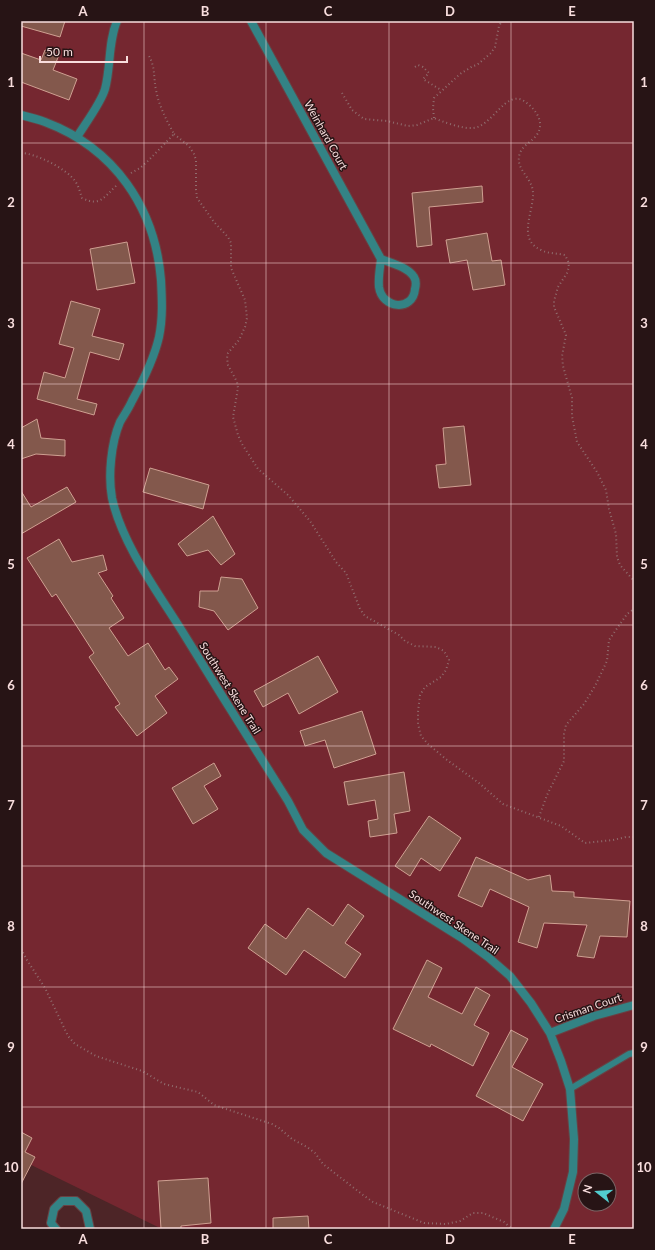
<svg xmlns="http://www.w3.org/2000/svg" width="655" height="1250" font-family="Lato,sans-serif">
	<rect width="100%" height="100%" fill="#4d2527"/>
	<path fill="#752730" fill-rule="evenodd" d="M 21,21 L 634,21 L 634,1229 L 162,1229 L 21,1160 ZM 585,1180 L 609,1180 L 609,1204 L 585,1204 Z"/>
	<path fill="#83584c" stroke="#cfa092" d="M 21,21 L 65,21 L 60,37 L 21,26 Z
		M 45,50 L 59,55 L 53,70 L 77,79 L 69,100 L 21,82 L 21,53 L 41,60 Z
		M 482,186 L 483,202 L 429,207 L 432,245 L 417,247 L 412,193 Z
		M 487,233 L 492,261 L 501,260 L 505,285 L 473,290 L 467,260 L 450,263 L 446,240 Z
		M 127,242 L 135,283 L 97,290 L 90,249 Z
		M 71,301 L 100,309 L 92,336 L 124,344 L 119,360 L 90,352 L 77,399 L 97,404 L 94,415 L 37,399 L 44,372 L 65,378 L 74,348 L 59,344 Z
		M 37,419 L 41,438 L 65,440 L 65,456 L 36,454 L 21,459 L 21,428 Z
		M 464,426 L 471,485 L 439,488 L 436,465 L 446,464 L 443,428 Z
		M 150,468 L 209,485 L 203,509 L 143,492 Z
		M 67,487 L 76,502 L 21,534 L 21,491 L 31,507 Z
		M 213,516 L 235,554 L 221,565 L 208,550 L 187,556 L 178,544 Z
		M 59,539 L 72,562 L 103,555 L 107,570 L 98,573 L 113,596 L 111,598 L 124,618 L 109,628 L 128,656 L 148,643 L 165,670 L 169,667 L 178,679 L 155,696 L 167,713 L 137,736 L 115,707 L 120,704 L 89,657 L 94,653 L 56,594 L 52,597 L 27,558 Z
		M 221,577 L 242,579 L 258,608 L 228,630 L 214,611 L 199,607 L 200,591 L 218,591 Z
		M 318,656 L 338,692 L 299,714 L 288,693 L 263,707 L 254,691 Z
		M 362,711 L 376,754 L 334,768 L 325,740 L 305,746 L 300,731 Z
		M 214,763 L 221,776 L 204,786 L 218,809 L 193,824 L 172,788 Z
		M 404,772 L 410,811 L 394,814 L 397,833 L 370,837 L 368,821 L 378,819 L 375,800 L 348,805 L 344,782 Z
		M 429,816 L 461,838 L 440,871 L 421,858 L 410,876 L 395,866 Z
		M 476,857 L 528,880 L 550,875 L 552,891 L 574,892 L 574,897 L 630,901 L 627,937 L 600,936 L 594,958 L 577,956 L 587,925 L 544,923 L 537,948 L 518,942 L 529,907 L 490,889 L 482,907 L 458,896 Z
		M 348,904 L 364,916 L 345,943 L 361,954 L 345,978 L 304,950 L 286,975 L 248,948 L 265,924 L 286,939 L 308,908 L 333,926 Z
		M 427,960 L 442,968 L 428,997 L 462,1014 L 476,987 L 490,995 L 474,1025 L 489,1033 L 473,1066 L 431,1044 L 430,1047 L 393,1029 Z
		M 511,1030 L 528,1039 L 512,1067 L 543,1084 L 523,1121 L 476,1096 Z
		M 21,1132 L 32,1138 L 25,1152 L 35,1157 L 21,1184 Z
		M 208,1178 L 211,1223 L 181,1226 L 181,1229 L 161,1229 L 158,1181 Z
		M 308,1216 L 309,1229 L 273,1229 L 273,1218 Z"/>
	<g fill="none" stroke-linecap="round" stroke-linejoin="round">
		<defs>
			<path id="service" d="M 570,1089 L 629,1054 L 634,1053"/>
			<path id="minor" d="M 251,21 L 381,259 C 380,268 378,278 379,287 C 382,309 413,312 415,289 C 416,285 416,280 414,277 C 408,267 391,263 381,259
				M 21,115 C 29,117 37,119 45,122 C 114,148 155,207 161,280 C 162,299 163,318 159,337 C 154,359 143,381 132,401 C 129,408 124,415 120,422 C 111,443 108,476 112,498 C 122,544 157,591 182,631 C 217,688 252,744 288,801 L 303,830 L 326,853 L 462,938 L 488,957 L 510,976 L 531,1003 L 550,1033 L 561,1061 L 570,1089 L 574,1139 L 573,1172 L 564,1209 L 554,1229
				M 77,137 C 85,124 101,103 105,89 C 111,67 108,42 117,21
				M 550,1033 L 594,1016 L 634,1005
				M 56,1229 L 51,1223 L 54,1209 L 62,1201 L 76,1201 L 86,1211 L 90,1229"/>
		</defs>
		<use href="#service" stroke="#684244" stroke-width="8"/>
		<use href="#minor" stroke="#684244" stroke-width="10"/>
		<path stroke="#906d6e" stroke-width="2" stroke-dasharray="1 3" stroke-linecap="butt" d="M 415,67 L 418,65 L 423,67 L 429,73 L 423,79 L 441,90
			M 342,93 L 352,110 L 364,119 L 387,121 L 408,126 L 417,125 L 434,118 C 443,122 463,129 472,128 C 492,128 505,89 524,101 C 536,109 546,123 536,136 C 530,143 520,147 519,157 C 517,168 529,177 532,187 C 538,206 514,238 541,250 C 549,254 557,253 565,255 L 568,261 L 569,267 L 567,273 L 558,287 L 554,301 L 554,307 L 566,335 L 562,356 L 563,366 L 572,398 L 572,416 L 577,442 L 597,472 L 606,490 L 609,509 L 616,534 L 617,557 L 620,565 L 634,581
			M 434,118 L 433,108 L 434,98 L 460,74 L 473,66 L 477,65 L 491,53 L 495,47 L 499,26 L 502,21
			M 174,134 L 189,146 L 194,154 L 196,160 L 196,190 L 197,198 L 214,222 L 228,237 L 231,243 L 231,268 L 245,300 L 247,318 L 245,327 L 239,340 L 228,353 L 227,358 L 228,365 L 237,382 L 238,388 L 233,417 L 238,435 L 242,444 L 258,469 L 288,495 L 310,521 L 336,562 L 346,573 L 360,609 L 365,616 L 399,635 L 405,641 L 415,646 L 436,647 L 444,651 L 449,660 L 446,670 L 441,677 L 425,687 L 420,695 L 418,712 L 418,724 L 421,736 L 428,744 L 447,760 L 479,783 L 503,804 L 561,826 L 585,843 L 613,840 L 626,837 L 634,837
			M 21,153 C 35,153 67,169 75,181 C 79,186 80,193 82,198 C 100,207 104,197 117,185
			M 131,173 L 140,168 L 148,161 L 174,134 C 166,119 159,106 156,90 C 153,76 156,68 148,54
			M 539,817 L 547,795 L 564,761 L 564,734 L 566,725 L 584,704 L 595,686 L 607,661 L 609,640 L 627,614 L 634,609
			M 21,949 L 27,960 L 45,988 L 68,1036 L 75,1044 L 96,1056 L 142,1071 L 164,1084 L 198,1092 L 214,1105 L 272,1124 L 279,1128 L 292,1139 L 307,1147 L 315,1153 L 323,1164 L 363,1195 L 373,1202 L 424,1223 L 446,1224 L 460,1221 L 473,1213 L 483,1213 L 504,1222 L 512,1229"/>
		<use href="#service" stroke="#338385" stroke-width="6"/>
		<use href="#minor" stroke="#338385" stroke-width="8"/>
	</g>
	<path fill="none" stroke="#f8dddd" stroke-width="1" stroke-opacity="0.55" d="M 144,21 L 144,1229M 266,21 L 266,1229M 389,21 L 389,1229M 511,21 L 511,1229M 21,143 L 634,143M 21,263 L 634,263M 21,384 L 634,384M 21,504 L 634,504M 21,625 L 634,625M 21,746 L 634,746M 21,866 L 634,866M 21,987 L 634,987M 21,1107 L 634,1107"/>
	<g text-anchor="middle" stroke-width="3" stroke-linejoin="round" paint-order="stroke">
		<g font-size="11" fill="#f8dddd" stroke="#271415">
			<text transform="translate(326 135) rotate(61)" y="4">Weinhard Court</text>
			<text transform="translate(230 688) rotate(58)" y="4">Southwest Skene Trail</text>
			<text transform="translate(454 922) rotate(34)" y="4">Southwest Skene Trail</text>
			<text transform="translate(588 1008) rotate(-19)" y="4">Crisman Court</text>
		</g>
	</g>
	<rect width="655" height="1250" fill="none" stroke="#271415" stroke-width="44"/>
	<g transform="translate(597 1192) rotate(287)"><circle r="19" fill="#271415" stroke="#7b6465"/>
	<path d="M0-3L7 15L0 10L-7 15Z" fill="#52cdcf"/>
	<text y="-6" font-size="11" font-weight="bold" text-anchor="middle" fill="#f8dddd">N</text>
	</g>
	<path d="M40 56v6h87v-6" fill="none" stroke="#f8dddd" stroke-width="2"/>
	<text x="46" y="56" font-size="12" fill="#f8dddd" stroke="#271415" stroke-width="3" paint-order="stroke">50 m</text>
	<rect x="22" y="22" width="611" height="1206" fill="none" stroke="#f8dddd" stroke-width="1.5"/>
	<g font-size="13" text-anchor="middle" font-weight="bold" fill="#f8dddd">
		<text x="83" y="16">A</text>
		<text x="205" y="16">B</text>
		<text x="328" y="16">C</text>
		<text x="450" y="16">D</text>
		<text x="572" y="16">E</text>
		<text x="11" y="87">1</text>
		<text x="644" y="87">1</text>
		<text x="11" y="207">2</text>
		<text x="644" y="207">2</text>
		<text x="11" y="328">3</text>
		<text x="644" y="328">3</text>
		<text x="11" y="449">4</text>
		<text x="644" y="449">4</text>
		<text x="11" y="569">5</text>
		<text x="644" y="569">5</text>
		<text x="11" y="690">6</text>
		<text x="644" y="690">6</text>
		<text x="11" y="810">7</text>
		<text x="644" y="810">7</text>
		<text x="11" y="931">8</text>
		<text x="644" y="931">8</text>
		<text x="11" y="1052">9</text>
		<text x="644" y="1052">9</text>
		<text x="11" y="1172">10</text>
		<text x="644" y="1172">10</text>
		<text x="83" y="1244">A</text>
		<text x="205" y="1244">B</text>
		<text x="328" y="1244">C</text>
		<text x="450" y="1244">D</text>
		<text x="572" y="1244">E</text>
	</g>
</svg>
